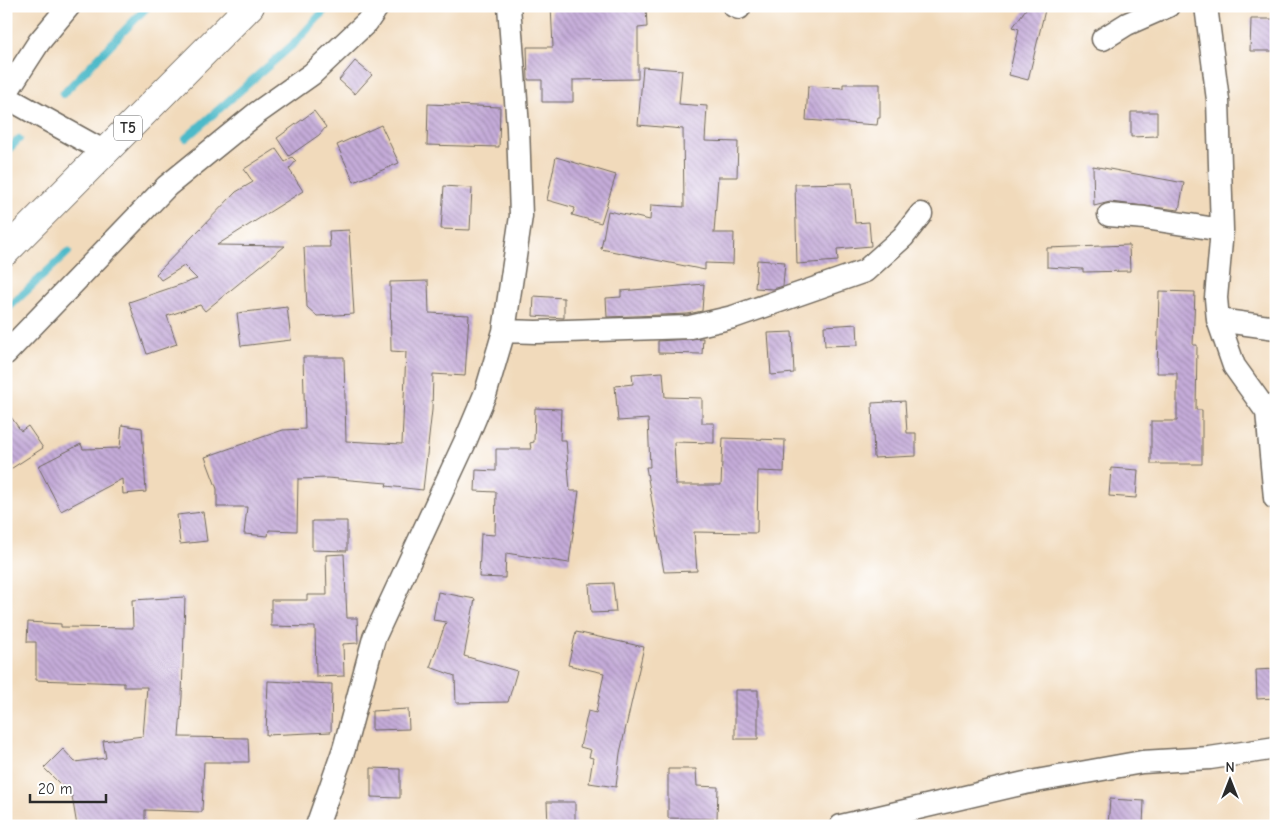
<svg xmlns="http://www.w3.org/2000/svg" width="1282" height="832" font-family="'Comic Neue',sans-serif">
	<defs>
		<pattern id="building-back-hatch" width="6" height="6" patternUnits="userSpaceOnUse" patternTransform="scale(1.25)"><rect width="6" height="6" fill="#c5acd9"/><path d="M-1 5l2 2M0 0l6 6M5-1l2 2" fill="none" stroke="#a08cb0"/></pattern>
	</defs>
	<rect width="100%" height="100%" fill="#fff"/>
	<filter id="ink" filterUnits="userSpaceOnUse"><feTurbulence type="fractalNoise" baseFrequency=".02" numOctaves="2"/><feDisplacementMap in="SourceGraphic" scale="10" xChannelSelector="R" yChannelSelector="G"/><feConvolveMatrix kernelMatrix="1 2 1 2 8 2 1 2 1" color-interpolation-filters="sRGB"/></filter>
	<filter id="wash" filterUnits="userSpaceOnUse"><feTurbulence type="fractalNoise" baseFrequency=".0096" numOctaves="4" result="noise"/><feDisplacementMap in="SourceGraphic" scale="20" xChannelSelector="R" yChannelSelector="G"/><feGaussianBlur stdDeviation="1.12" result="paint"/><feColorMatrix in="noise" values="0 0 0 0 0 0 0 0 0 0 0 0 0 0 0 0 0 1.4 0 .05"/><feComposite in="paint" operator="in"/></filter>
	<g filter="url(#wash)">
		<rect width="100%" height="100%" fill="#f1dabb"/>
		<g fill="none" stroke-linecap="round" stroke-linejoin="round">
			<path stroke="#4ebac9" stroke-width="8" d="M 63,94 L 148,6
				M 186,138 L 297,41 L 328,6
				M 6,152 L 19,139
				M 6,310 L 68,252"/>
		</g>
		<g id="blocks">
			<path fill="url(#building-back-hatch)" d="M 551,6 L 646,6 L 647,27 L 638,28 L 638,79 L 573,80 L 573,102 L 542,102 L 542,80 L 528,80 L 527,47 L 553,47 Z
				M 1028,6 L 1046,6 L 1028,80 L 1009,75 L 1019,29 L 1013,27 Z
				M 1251,19 L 1275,19 L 1275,51 L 1250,51 Z
				M 355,61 L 372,75 L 355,94 L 339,80 Z
				M 643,67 L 682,70 L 679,104 L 707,106 L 705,141 L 738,142 L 737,177 L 718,177 L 714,233 L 734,233 L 733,264 L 705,263 L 705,270 L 601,249 L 608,211 L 650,220 L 651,205 L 684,207 L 683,129 L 638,125 Z
				M 843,84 L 880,84 L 880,118 L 878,118 L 877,125 L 806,120 L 808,86 L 843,88 Z
				M 428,104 L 500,107 L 499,147 L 427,145 Z
				M 314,111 L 326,127 L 319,135 L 289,156 L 277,138 Z
				M 1131,112 L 1157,112 L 1157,136 L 1131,137 Z
				M 381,125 L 399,163 L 354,182 L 337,145 Z
				M 276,149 L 285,162 L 292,157 L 296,161 L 289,169 L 303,191 L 217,245 L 285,246 L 205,311 L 200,305 L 167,316 L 177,344 L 147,354 L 129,302 L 197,279 L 184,266 L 161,280 L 156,274 L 236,192 L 253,182 L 244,169 Z
				M 556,157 L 616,175 L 601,223 L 572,215 L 575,208 L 547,200 Z
				M 1093,166 L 1184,183 L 1179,210 L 1110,202 L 1094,206 Z
				M 852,183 L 855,223 L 869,222 L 871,246 L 837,249 L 838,261 L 797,264 L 795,184 Z
				M 444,186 L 472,188 L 470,230 L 441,229 Z
				M 349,230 L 354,314 L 317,316 L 307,307 L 304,247 L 330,247 L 329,231 Z
				M 1129,245 L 1130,271 L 1083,272 L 1083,269 L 1047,267 L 1047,248 Z
				M 757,260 L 785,262 L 783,286 L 773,289 L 755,288 Z
				M 428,281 L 429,313 L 469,315 L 465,376 L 433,374 L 432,410 L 423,490 L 386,486 L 387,483 L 327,478 L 298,479 L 297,531 L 269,530 L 268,536 L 244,534 L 247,507 L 217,507 L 217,489 L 205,457 L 283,430 L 305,429 L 303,357 L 344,357 L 346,441 L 402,444 L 406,352 L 391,351 L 390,282 Z
				M 704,284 L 702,311 L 688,314 L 607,317 L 606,298 L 621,297 L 621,291 Z
				M 1159,291 L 1195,292 L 1193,345 L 1197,345 L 1196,410 L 1202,410 L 1202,464 L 1151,464 L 1151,421 L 1177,421 L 1177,373 L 1157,373 Z
				M 534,296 L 564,298 L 564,318 L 533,316 Z
				M 287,307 L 291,340 L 241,346 L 237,313 Z
				M 857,324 L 858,345 L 825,346 L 824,326 Z
				M 792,332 L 794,373 L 771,375 L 768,333 Z
				M 703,338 L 702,354 L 658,353 L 658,341 Z
				M 663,372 L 665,397 L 702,398 L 702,423 L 714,423 L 714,443 L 674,442 L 676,485 L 721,485 L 723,438 L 785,440 L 784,472 L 758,471 L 757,533 L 694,532 L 697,571 L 664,572 L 646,467 L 650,467 L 648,419 L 618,421 L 615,386 L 633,384 L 632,374 Z
				M 905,401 L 907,433 L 916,433 L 916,456 L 874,458 L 872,403 Z
				M 535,408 L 561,409 L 560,440 L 566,440 L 570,491 L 579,491 L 569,563 L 506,553 L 505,578 L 479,577 L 481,534 L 495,535 L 496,492 L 475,491 L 476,470 L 496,471 L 496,449 L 531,449 L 530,443 L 534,442 Z
				M 6,410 L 21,431 L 28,426 L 43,448 L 6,472 Z
				M 122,425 L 142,428 L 146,492 L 123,494 L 122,479 L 61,511 L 38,466 L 81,444 L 83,449 L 120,448 Z
				M 1111,468 L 1138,470 L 1136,498 L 1109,496 Z
				M 203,512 L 207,541 L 180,544 L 177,515 Z
				M 312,521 L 347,521 L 347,551 L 312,550 Z
				M 344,554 L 347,618 L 357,618 L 358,643 L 343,644 L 344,676 L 316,677 L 315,627 L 271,626 L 271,600 L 307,600 L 307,595 L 327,595 L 326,555 Z
				M 613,583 L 616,612 L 591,613 L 589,584 Z
				M 438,592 L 475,599 L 464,656 L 517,671 L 508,702 L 456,703 L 455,676 L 430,667 L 446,622 L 433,620 Z
				M 185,597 L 182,697 L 179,737 L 248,738 L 249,762 L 204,762 L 202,812 L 145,810 L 145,824 L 97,823 L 97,826 L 77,826 L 72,796 L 44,768 L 63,749 L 75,762 L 106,758 L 103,741 L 143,736 L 147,687 L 124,687 L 124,683 L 36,680 L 36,642 L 27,642 L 28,622 L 61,624 L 61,627 L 133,628 L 132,600 Z
				M 576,632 L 644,647 L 620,753 L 616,787 L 589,783 L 593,758 L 589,757 L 591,750 L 580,747 L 588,711 L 596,713 L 604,673 L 568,665 Z
				M 1276,669 L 1276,698 L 1257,699 L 1256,670 Z
				M 268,681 L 332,684 L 331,732 L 266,735 Z
				M 735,690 L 758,690 L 758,739 L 735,739 Z
				M 408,709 L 409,729 L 372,730 L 372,711 Z
				M 371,768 L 400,769 L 400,798 L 371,797 Z
				M 668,769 L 696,769 L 697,786 L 718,787 L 717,819 L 668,818 Z
				M 1110,799 L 1144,801 L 1143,826 L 1108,826 Z
				M 547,802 L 575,802 L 575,826 L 548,826 Z"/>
		</g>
	</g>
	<g filter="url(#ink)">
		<use href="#blocks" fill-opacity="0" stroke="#70685d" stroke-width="1"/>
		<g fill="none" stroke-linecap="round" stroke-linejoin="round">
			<defs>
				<path id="street" d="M 734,6 L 739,8
					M 1206,6 L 1218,100 L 1222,230 L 1216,298 L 1218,320 L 1234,366 L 1267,412 L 1275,498
					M 1103,39 L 1127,24 L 1168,6
					M 6,93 L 39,42 L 69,6
					M 6,97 L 105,152
					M 1109,215 L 1145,218 L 1222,230
					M 1218,320 L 1276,328
					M 504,331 L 536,332 L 690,327 L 733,317 L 865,271 L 903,237 L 921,214
					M 6,353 L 167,186 L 257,113 L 312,74 L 367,22 L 378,6
					M 317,826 L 344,749 L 374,638 L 465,442 L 486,392 L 504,331 L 521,216 L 518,127 L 509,6
					M 841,826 L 1025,783 L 1142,762 L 1210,758 L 1276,748"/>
				<path id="highway" d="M 6,251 L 250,6"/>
			</defs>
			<use href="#street" stroke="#70685d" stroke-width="25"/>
			<use href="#highway" stroke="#70685d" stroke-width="30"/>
			<use href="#street" stroke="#fff" stroke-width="22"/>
			<use href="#highway" stroke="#fff" stroke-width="28"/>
		</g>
	</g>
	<g text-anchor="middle" stroke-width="5" stroke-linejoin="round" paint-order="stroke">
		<rect fill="#fff" stroke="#6b6b6b" stroke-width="1" x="114" y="115.5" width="28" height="25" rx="4"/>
		<g font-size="15" font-weight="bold" fill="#2b2b2b">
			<text x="128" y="133">T5</text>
		</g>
	</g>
	<rect width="1282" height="832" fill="none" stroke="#fff" stroke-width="25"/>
	<g transform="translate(1230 780)" stroke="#ffffff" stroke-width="4" paint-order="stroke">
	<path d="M0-4L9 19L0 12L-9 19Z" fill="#2b2b2b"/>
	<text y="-8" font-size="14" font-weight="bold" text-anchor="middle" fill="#2b2b2b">N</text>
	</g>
	<path d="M30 794v8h76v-8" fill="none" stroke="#2b2b2b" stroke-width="2.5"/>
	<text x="38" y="794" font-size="15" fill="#2b2b2b" stroke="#ffffff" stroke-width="4" paint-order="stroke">20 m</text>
</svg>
